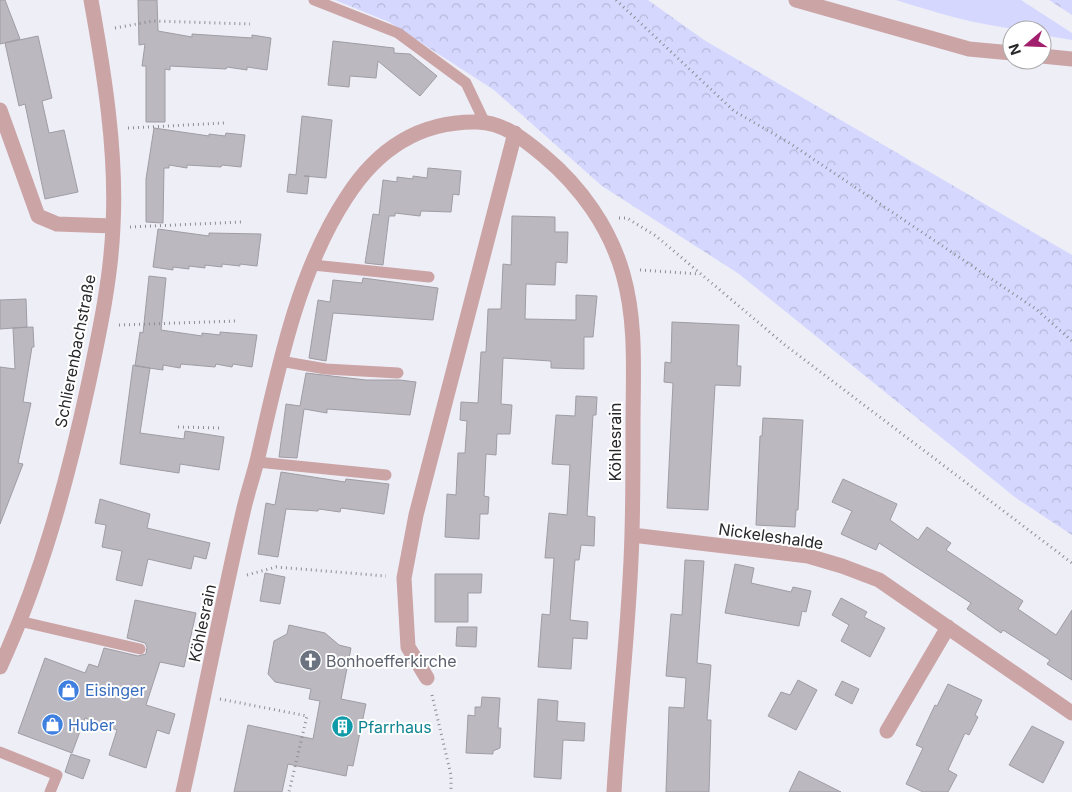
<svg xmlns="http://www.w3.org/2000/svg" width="1072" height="792" font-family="Inter,sans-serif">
	<defs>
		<pattern id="forest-crowns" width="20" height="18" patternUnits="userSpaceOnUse" patternTransform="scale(1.25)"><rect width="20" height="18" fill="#d5d7fe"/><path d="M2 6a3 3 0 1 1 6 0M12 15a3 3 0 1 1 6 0" fill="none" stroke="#b7b9da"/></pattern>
	</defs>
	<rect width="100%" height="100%" fill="#eeeef7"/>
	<path fill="url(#forest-crowns)" d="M 335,0 L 648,0 L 704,40 L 1072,255 L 1072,535 L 1016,498 L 739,274 L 602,186 L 494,90 L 389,22 Z
		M 1049,0 L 1072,0 L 1072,15 Z"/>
	<path fill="#d5d7fe" d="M 896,0 L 1021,0 L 1072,33 L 1072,40 L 1042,35 L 1042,30 C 991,30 944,15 896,0 Z"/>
	<path fill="#bcb8c0" stroke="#9f9ca4" d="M 0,0 L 5,0 L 20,39 L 0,44 Z
		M 138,0 L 157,0 L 158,31 L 192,37 L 192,34 L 252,38 L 252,35 L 271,38 L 267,70 L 247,67 L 247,70 L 227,67 L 226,69 L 170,66 L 170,70 L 165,69 L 165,122 L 146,122 L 146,66 L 142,66 L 145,44 L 139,45 Z
		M 38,36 L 52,98 L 42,101 L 49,133 L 64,130 L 78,192 L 45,199 L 25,104 L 19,106 L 5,43 Z
		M 333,41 L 394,48 L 394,53 L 410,54 L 437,76 L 420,96 L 378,61 L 376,78 L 350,76 L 349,87 L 328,85 Z
		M 302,116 L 332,120 L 326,178 L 304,176 L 309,176 L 307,194 L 287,192 L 289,174 L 296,175 Z
		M 154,128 L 209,136 L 209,134 L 225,136 L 226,133 L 245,135 L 241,167 L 222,165 L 221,167 L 187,165 L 187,168 L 169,165 L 169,168 L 164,168 L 163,223 L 146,222 L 146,179 Z
		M 428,168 L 461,171 L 459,195 L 453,194 L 451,212 L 421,211 L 420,216 L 395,213 L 395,216 L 389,216 L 383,265 L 365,263 L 373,214 L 379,215 L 383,180 L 397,182 L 397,177 L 413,179 L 413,176 L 427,178 Z
		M 512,216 L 555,217 L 555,232 L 568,232 L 567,263 L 556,262 L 555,285 L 526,284 L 525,319 L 576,320 L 576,295 L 597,296 L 593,337 L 584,337 L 584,369 L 551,368 L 551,361 L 503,358 L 501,404 L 512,405 L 510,434 L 497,434 L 496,455 L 486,454 L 484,496 L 489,497 L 488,514 L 480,514 L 479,539 L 445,537 L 447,494 L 456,495 L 458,453 L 465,453 L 467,421 L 460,420 L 461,402 L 478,403 L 481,352 L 486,352 L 488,309 L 501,309 L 503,264 L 511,265 Z
		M 158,229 L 209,236 L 209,233 L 261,234 L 257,266 L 240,264 L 240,266 L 222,264 L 222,267 L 205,265 L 205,268 L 189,266 L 189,269 L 173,267 L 173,270 L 153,267 Z
		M 149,276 L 166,278 L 161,330 L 202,336 L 202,333 L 220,335 L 220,332 L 257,335 L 252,367 L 233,364 L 232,367 L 216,364 L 215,367 L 181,364 L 180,368 L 163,365 L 163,370 L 135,366 L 140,332 L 143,333 Z
		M 363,278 L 438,288 L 433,320 L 333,313 L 326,361 L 309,358 L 318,300 L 330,302 L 333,280 L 362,283 Z
		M 26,299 L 27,327 L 0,329 L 0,300 Z
		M 672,322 L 739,325 L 737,366 L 741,366 L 740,386 L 715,385 L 708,510 L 667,508 L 673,383 L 664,382 L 665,362 L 671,363 Z
		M 33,327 L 34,347 L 32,347 L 23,402 L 31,403 L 18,463 L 23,464 L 0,524 L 0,367 L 15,369 L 13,328 Z
		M 133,365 L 150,368 L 140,433 L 184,439 L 185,431 L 224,437 L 219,470 L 180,464 L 179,473 L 120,464 Z
		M 306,373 L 366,380 L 400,380 L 416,382 L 410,415 L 327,409 L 327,413 L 304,409 L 297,458 L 279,457 L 286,404 L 300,406 Z
		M 576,396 L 597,397 L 596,415 L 593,415 L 587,516 L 595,517 L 594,546 L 581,545 L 579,560 L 575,560 L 570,620 L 588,622 L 587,639 L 573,638 L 571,669 L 538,667 L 542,614 L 550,615 L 554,558 L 545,558 L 549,513 L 567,515 L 570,465 L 552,464 L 556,415 L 575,416 Z
		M 763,418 L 803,420 L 798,510 L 796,510 L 795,527 L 756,525 L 760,436 L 762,436 Z
		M 281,472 L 345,482 L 346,479 L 389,484 L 384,514 L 341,508 L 340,512 L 319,509 L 318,511 L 286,509 L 278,557 L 258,554 L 266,503 L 275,505 Z
		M 843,479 L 897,504 L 890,520 L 918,540 L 927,527 L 951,543 L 946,550 L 1023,601 L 1018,609 L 1056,635 L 1072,610 L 1072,680 L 1047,664 L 1050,660 L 1003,630 L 1001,633 L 967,609 L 971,603 L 879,543 L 876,550 L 841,534 L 852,511 L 832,502 Z
		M 100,499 L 150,514 L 147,528 L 210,543 L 206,559 L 194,556 L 191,569 L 148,559 L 142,586 L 116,580 L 122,551 L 102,547 L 106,525 L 95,523 Z
		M 685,560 L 704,561 L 697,663 L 711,665 L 707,720 L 711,720 L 709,792 L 666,792 L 669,707 L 684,708 L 686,678 L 666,676 L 671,614 L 682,615 Z
		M 735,564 L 754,568 L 751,583 L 791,592 L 793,587 L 811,591 L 806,612 L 802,611 L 799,626 L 725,613 Z
		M 265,573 L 285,577 L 280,604 L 260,601 Z
		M 435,574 L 482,574 L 481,593 L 468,593 L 468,622 L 435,622 Z
		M 841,598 L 867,612 L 864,617 L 885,628 L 870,657 L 841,641 L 849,625 L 832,615 Z
		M 135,600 L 196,613 L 184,667 L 160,662 L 146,705 L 175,714 L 169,734 L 157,730 L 146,768 L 109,755 L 117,730 L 85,718 L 72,753 L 18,733 L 45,658 L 85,673 L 89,664 L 98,667 L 104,648 L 138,656 L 146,654 L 147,647 L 145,643 L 127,638 Z
		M 289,625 L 325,633 L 339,645 L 351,648 L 341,699 L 366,704 L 353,766 L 348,765 L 346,776 L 288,764 L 282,792 L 234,792 L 248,725 L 313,739 L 320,701 L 309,699 L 311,689 L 275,682 L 268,674 L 274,641 L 287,634 Z
		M 457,627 L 477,627 L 476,647 L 456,646 Z
		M 798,680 L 817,690 L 796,730 L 768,716 L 781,692 L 790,695 Z
		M 842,681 L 859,689 L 852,704 L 835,695 Z
		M 948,684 L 982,700 L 975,715 L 978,717 L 969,735 L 965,733 L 948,770 L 957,775 L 948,792 L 923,792 L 906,784 L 923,748 L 916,745 L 935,705 L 937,706 Z
		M 482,697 L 500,698 L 498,728 L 501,728 L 500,748 L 493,751 L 493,754 L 466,753 L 468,715 L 475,716 L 475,707 L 481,707 Z
		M 538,699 L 558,701 L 557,721 L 585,723 L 584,741 L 563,740 L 561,779 L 534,777 Z
		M 1032,726 L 1064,742 L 1043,783 L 1009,765 Z
		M 71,754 L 90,760 L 83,779 L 65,772 Z
		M 799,771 L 841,792 L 789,792 Z"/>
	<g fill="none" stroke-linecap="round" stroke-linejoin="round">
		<path stroke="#8d8d93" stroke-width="3" stroke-dasharray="1 4" stroke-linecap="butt" d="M 616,0 L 734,111 L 788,142 L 1036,309 L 1072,341
			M 115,28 L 153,21 L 250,24
			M 128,128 L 225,123
			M 619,218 L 627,218 L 656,236 L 785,345 L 1072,563
			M 130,227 L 242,222
			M 640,270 L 699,274
			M 119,325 L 236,321
			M 178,427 L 222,428
			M 247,575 L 276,567 L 386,576
			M 432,695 L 451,775 L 451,792
			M 220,699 L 307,716 L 289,792"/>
		<path stroke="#cba4a6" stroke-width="11" d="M 314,0 L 398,33 L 466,83 L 484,121
			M 313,265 L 429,277
			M 280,361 L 326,369 L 398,373
			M 257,462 L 386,475
			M 19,621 L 140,649
			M 0,752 L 57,775 L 50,792"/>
		<path stroke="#cba4a6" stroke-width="15" d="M 796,0 L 969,49 L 1012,53
			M 1042,56 L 1072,59
			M 0,110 L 38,216 L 57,224 L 113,226
			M 632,535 L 808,556 L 842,566 L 879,580 L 1072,713
			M 0,667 C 41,578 67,482 88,386 C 99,334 111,279 113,226 C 117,152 104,72 91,0
			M 427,678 L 408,647 L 404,578 L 416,515 L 515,133
			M 887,731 L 948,627
			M 183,792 C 204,698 222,602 244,508 C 248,491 254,474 258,457 C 278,370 297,273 346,198 C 377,149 419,121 477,122 C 503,122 525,140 544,156 C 581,187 610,228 623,274 C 637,323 633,376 633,426 C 633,462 633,498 632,533 C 630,619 619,706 614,792"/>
	</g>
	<defs>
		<symbol id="church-disc" viewBox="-11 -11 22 22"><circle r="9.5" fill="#6b7280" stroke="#fff"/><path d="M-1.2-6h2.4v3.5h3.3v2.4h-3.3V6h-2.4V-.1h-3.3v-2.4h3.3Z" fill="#fff"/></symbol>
		<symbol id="shop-disc" viewBox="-11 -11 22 22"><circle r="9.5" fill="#3f7fe0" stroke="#fff"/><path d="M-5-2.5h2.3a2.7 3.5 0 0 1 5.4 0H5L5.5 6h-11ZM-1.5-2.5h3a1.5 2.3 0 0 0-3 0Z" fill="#fff"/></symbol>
		<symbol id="building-disc" viewBox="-11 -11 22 22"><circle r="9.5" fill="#0f9aa8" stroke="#fff"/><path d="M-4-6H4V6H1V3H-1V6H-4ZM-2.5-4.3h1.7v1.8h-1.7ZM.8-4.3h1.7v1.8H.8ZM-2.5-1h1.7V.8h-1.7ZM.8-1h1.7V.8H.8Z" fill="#fff"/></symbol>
	</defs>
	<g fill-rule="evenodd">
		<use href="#church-disc" x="298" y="648" width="25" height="25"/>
		<use href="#shop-disc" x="56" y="678" width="25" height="25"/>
		<use href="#shop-disc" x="40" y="712" width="25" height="25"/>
		<use href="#building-disc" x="330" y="714" width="25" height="25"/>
	</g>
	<g text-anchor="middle" stroke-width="4" stroke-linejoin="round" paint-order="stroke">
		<g font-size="16" fill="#28282b" stroke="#fff">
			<text transform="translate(75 351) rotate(-79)" y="6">Schlierenbachstraße</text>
			<text transform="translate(615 442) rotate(-90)" y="6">Köhlesrain</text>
			<text transform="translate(771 536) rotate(8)" y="6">Nickeleshalde</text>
			<text transform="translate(202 623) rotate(-78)" y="6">Köhlesrain</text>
		</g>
		<g font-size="16" fill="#5b616d" stroke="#fff" text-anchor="start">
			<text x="326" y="667">Bonhoefferkirche</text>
		</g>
		<g font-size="16" fill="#366cbe" stroke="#fff" text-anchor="start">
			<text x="85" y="696">Eisinger</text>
			<text x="68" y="731">Huber</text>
		</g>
		<g font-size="16" fill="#0d838f" stroke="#fff" text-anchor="start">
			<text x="358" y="733">Pfarrhaus</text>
		</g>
	</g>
	<g transform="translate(1027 45) rotate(251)"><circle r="24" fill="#ffffff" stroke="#a9a9aa"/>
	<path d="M0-4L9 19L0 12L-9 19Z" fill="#a21f6e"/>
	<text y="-8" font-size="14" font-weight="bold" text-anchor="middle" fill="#28282b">N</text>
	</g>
</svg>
